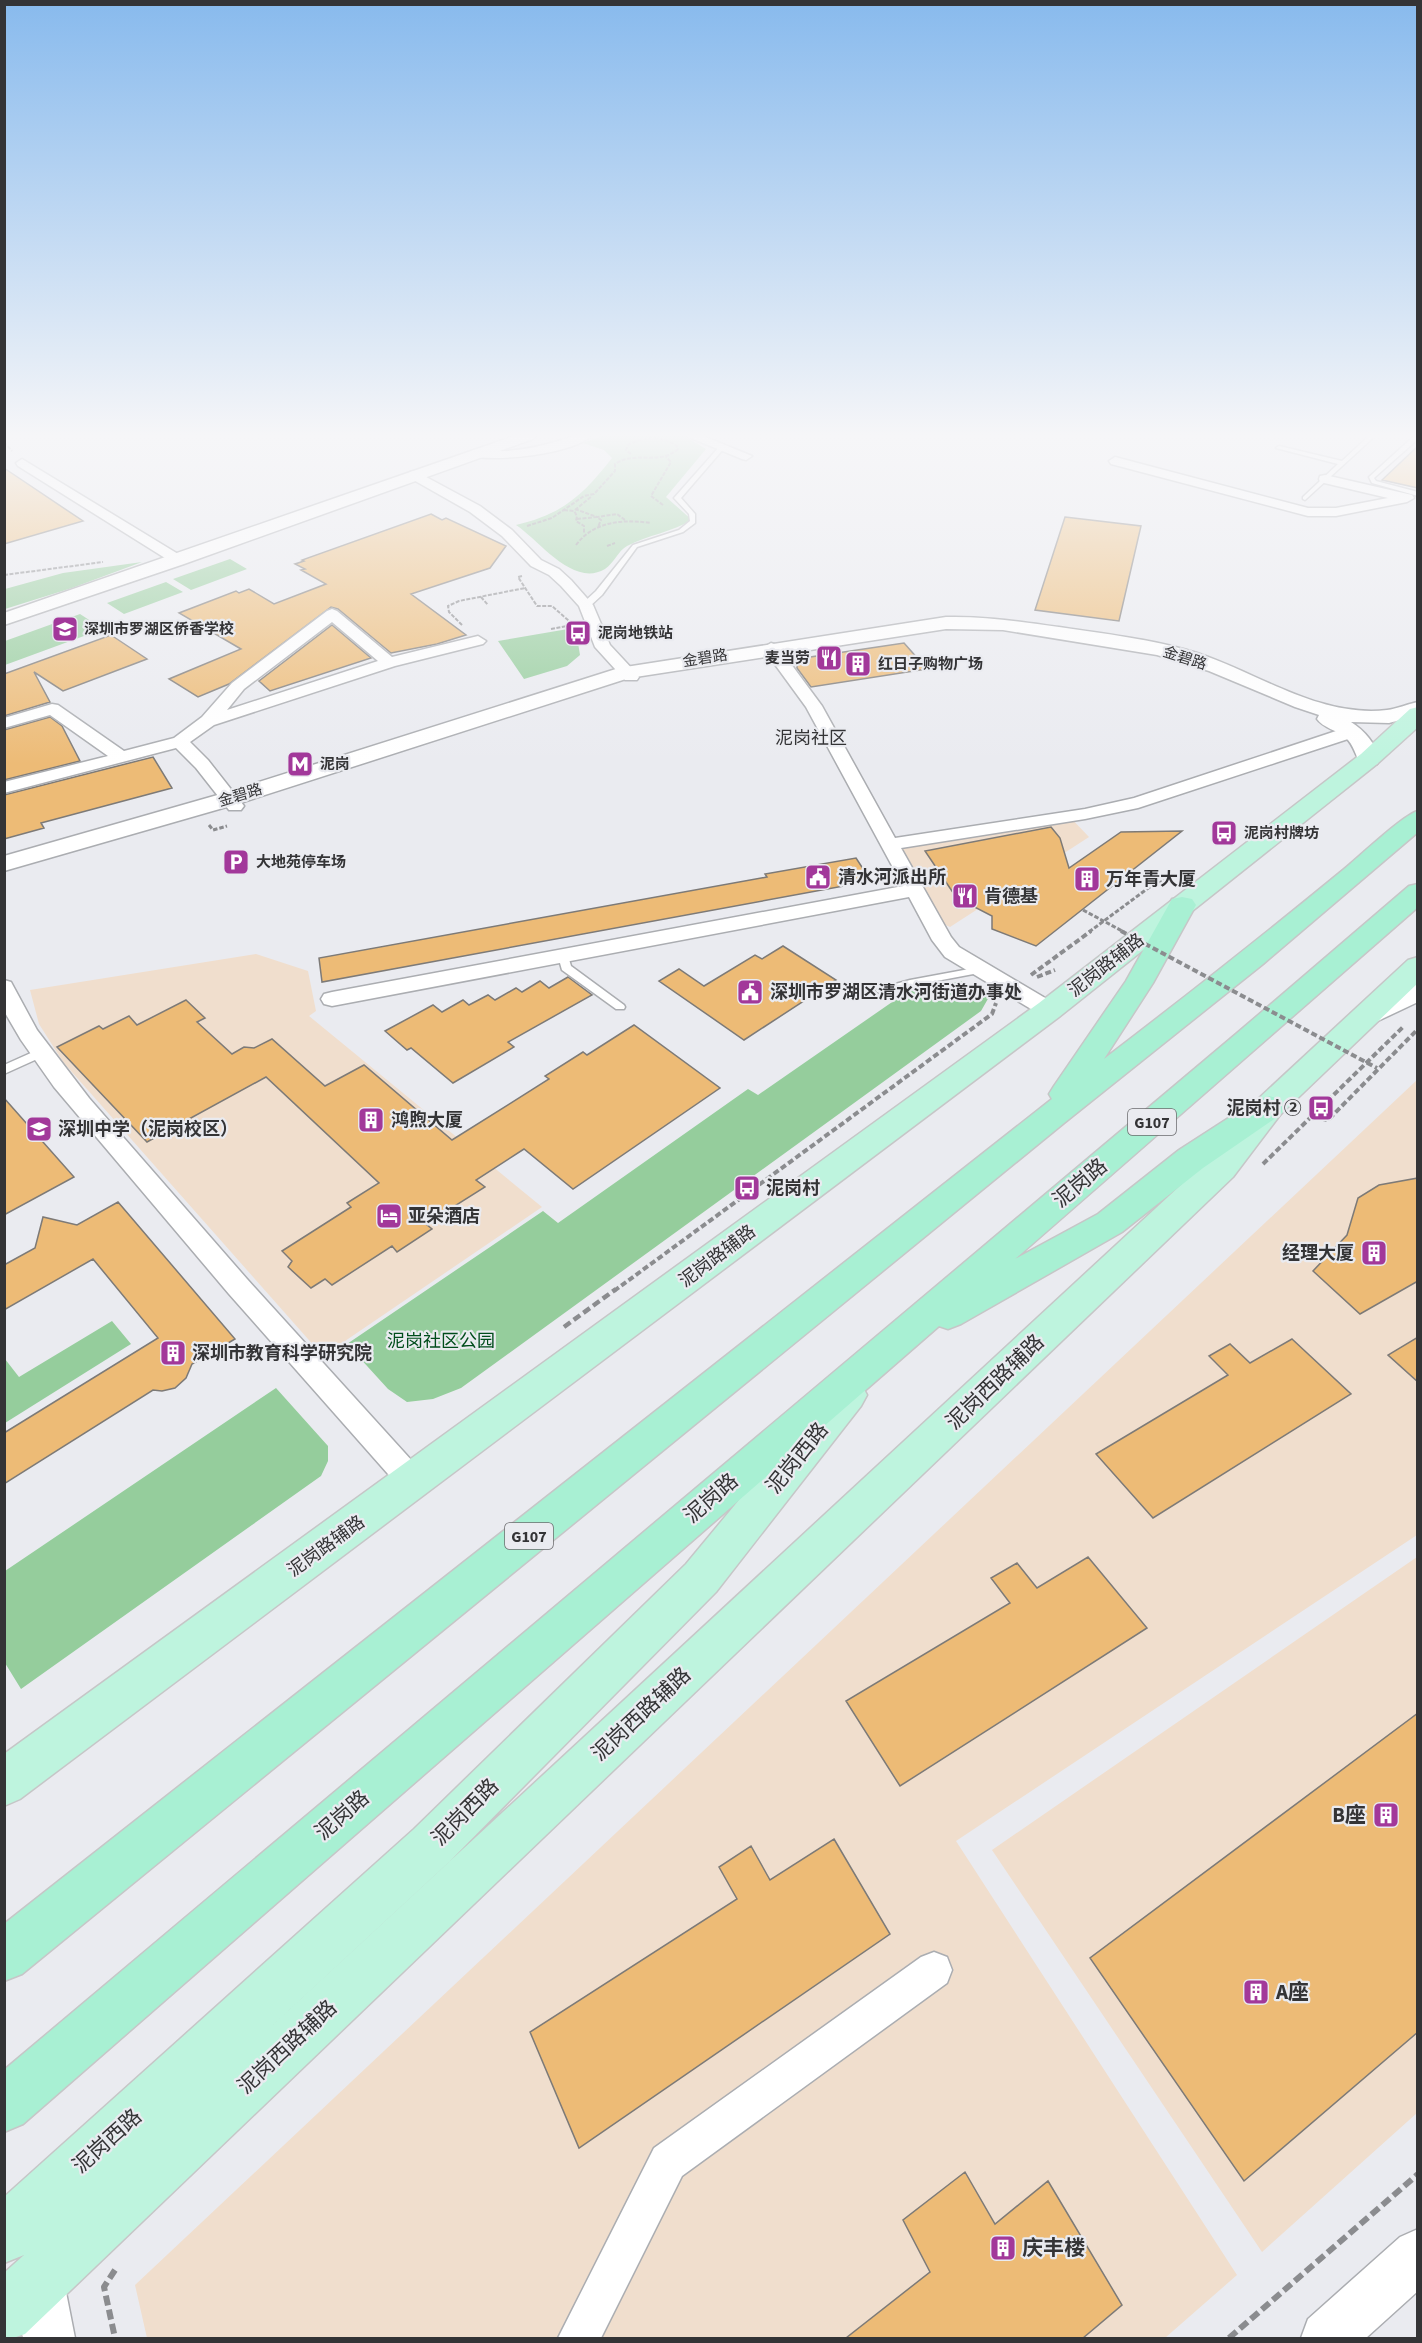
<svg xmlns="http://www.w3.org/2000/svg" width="1422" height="2343" font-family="'Source Sans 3','Noto Sans SC',sans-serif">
	<rect width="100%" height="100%" fill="#eaebf0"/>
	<path fill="#f0decd" d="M 1068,815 L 1089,837 L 950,927 L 930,918 L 885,847 Z
		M 256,954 L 308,971 L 316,1011 L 309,1016 L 542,1207 L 323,1356 L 63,1062 L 39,1024 L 30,990 Z
		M 1417,1080 L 1417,1535 L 956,1841 L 1237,2275 L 1165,2338 L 147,2338 L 135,2285 Z
		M 1417,1557 L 1417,2113 L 1262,2252 L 992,1850 Z"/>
	<path fill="#95cd9c" d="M 601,436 L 684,436 L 706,449 L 666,497 L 692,520 C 672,532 648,535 627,546 C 618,551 614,563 605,569 C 573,588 539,540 516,525 C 563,514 583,495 612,458 L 604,450 L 583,443 Z
		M 230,559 L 247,569 L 191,590 L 173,579 Z
		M 142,562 L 72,588 L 5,609 L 5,589 L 63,573 Z
		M 166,582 L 183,592 L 124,614 L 107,603 Z
		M 80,614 L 103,629 L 5,665 L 5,641 Z
		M 568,629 L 578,643 L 580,655 L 567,666 L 524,679 L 498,641 Z
		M 963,981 L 989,997 L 981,1011 L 461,1388 L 433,1399 L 407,1402 L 388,1389 L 347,1344 L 543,1211 L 558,1223 L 748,1089 L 758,1095 L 908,991 Z
		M 112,1321 L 131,1344 L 5,1423 L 5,1359 L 19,1377 Z
		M 276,1388 L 328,1446 L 328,1461 L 321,1476 L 21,1689 L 5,1663 L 5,1571 Z"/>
	<path fill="#edbb76" stroke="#7d7a77" stroke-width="1.5" d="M 1418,446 L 1418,488 L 1382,480 Z
		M 4,468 L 83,521 L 4,544 Z
		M 431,514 L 442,520 L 446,518 L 506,546 L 490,568 L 411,594 L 466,635 L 437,644 L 391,653 L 338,609 L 331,607 L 229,684 L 198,697 L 169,679 L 241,649 L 179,613 L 236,591 L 239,593 L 249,589 L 274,604 L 326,584 L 301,570 L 305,569 L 295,564 L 304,561 L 302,560 Z
		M 1065,517 L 1141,526 L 1119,621 L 1035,610 Z
		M 332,625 L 371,658 L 270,691 L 259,681 Z
		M 111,635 L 147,659 L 63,691 L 34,672 L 50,702 L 4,716 L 4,674 Z
		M 904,643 L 927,669 L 811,687 L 797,668 L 797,659 Z
		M 50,717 L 62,726 L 80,761 L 4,780 L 4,730 Z
		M 153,757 L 172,788 L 41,823 L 44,828 L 4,839 L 4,795 Z
		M 1051,827 L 1060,838 L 1069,868 L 1121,832 L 1182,831 L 1036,946 L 992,929 L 992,916 L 967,903 L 962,906 L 925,851 Z
		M 856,858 L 871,881 L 322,982 L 319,958 L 767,877 L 765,874 Z
		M 783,946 L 836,980 L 744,1040 L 659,981 L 679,969 L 704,986 L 755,955 L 762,959 Z
		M 568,977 L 592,995 L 508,1042 L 514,1047 L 453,1083 L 411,1048 L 407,1050 L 385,1031 L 433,1005 L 442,1012 L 463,1000 L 469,1005 L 488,995 L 495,1000 L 516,988 L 522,992 L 540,981 L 549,988 Z
		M 186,1000 L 205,1018 L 197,1022 L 232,1054 L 244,1047 L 254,1048 L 272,1039 L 325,1086 L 364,1065 L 452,1140 L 549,1079 L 545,1076 L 583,1052 L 587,1055 L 634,1025 L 720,1088 L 573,1189 L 524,1149 L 476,1180 L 485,1187 L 426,1224 L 432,1229 L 397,1252 L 392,1246 L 332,1285 L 325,1279 L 311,1288 L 288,1267 L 292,1261 L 282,1251 L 351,1207 L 347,1203 L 379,1183 L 266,1077 L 147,1142 L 57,1047 L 99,1026 L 103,1029 L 129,1016 L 137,1025 Z
		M 4,1098 L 74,1177 L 4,1215 Z
		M 1418,1178 L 1418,1281 L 1360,1314 L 1313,1271 L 1347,1235 L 1358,1198 L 1379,1185 Z
		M 118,1202 L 235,1339 L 192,1364 L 186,1378 L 175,1388 L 162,1391 L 153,1390 L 4,1484 L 4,1433 L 158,1338 L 93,1259 L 4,1310 L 4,1265 L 35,1248 L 43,1217 L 77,1225 Z
		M 1418,1337 L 1418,1382 L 1388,1355 Z
		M 1292,1339 L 1351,1394 L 1153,1518 L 1096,1454 L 1228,1375 L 1209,1356 L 1230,1344 L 1250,1363 Z
		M 1088,1557 L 1147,1628 L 900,1786 L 846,1701 L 1010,1603 L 991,1578 L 1017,1563 L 1037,1588 Z
		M 1418,1713 L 1418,2032 L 1244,2181 L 1090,1958 Z
		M 834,1839 L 890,1934 L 579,2148 L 530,2032 L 737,1899 L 719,1867 L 751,1846 L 770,1880 Z
		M 965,2172 L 995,2224 L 1048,2181 L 1122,2305 L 1083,2338 L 846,2338 L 930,2272 L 903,2220 Z"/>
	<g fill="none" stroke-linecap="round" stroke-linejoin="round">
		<defs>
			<path id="service" d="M 1369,436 L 1375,436 L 1305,500 L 1303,499 L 1303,497 L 1338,464 L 1276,448 L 1279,446 L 1342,461 Z
				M 1414,436 L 1418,436 L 1418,439 L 1374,478 L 1376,481 L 1418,492 L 1418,496 L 1372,483 L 1369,477 Z
				M 720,446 L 725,447 L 681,498 L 695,514 L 695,523 L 683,532 L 637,547 L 602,595 L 589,607 L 583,607 L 583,603 L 596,591 L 633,545 L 679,530 L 690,521 L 689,514 L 674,498 Z
				M 563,953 L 568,956 L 571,966 L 624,1005 L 625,1007 L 624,1009 L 616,1009 L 562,970 L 558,956 Z
				M 980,967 L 984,968 L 985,970 L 984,972 L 910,986 L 881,994 L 876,991 L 877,989 L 910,980 Z
				M 42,1048 L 48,1052 L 46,1055 L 4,1074 L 4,1065 Z"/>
			<path id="minor" d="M 574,436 L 591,436 C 572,454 497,462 471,456 L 469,453 C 476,446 490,452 500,451 C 525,451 550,444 574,436 Z
				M 686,436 L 703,436 L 752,456 L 746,460 L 742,459 Z
				M 1115,457 L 1308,508 L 1336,508 L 1388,498 L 1320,482 L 1319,479 L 1320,476 L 1325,475 L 1412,495 L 1414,498 L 1407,502 L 1336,516 L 1308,516 L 1111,464 L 1109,461 Z
				M 22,459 L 183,557 L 185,560 L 178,564 L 173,563 L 18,466 L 16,463 Z
				M 415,471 L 480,506 L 512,530 L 541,560 L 559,569 L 571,580 L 593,605 L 610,645 L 637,674 L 639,677 L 637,680 L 625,680 L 595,647 L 579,606 L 561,586 L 549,575 L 531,566 L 502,536 L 470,512 L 410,478 L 409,475 L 410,472 Z
				M 332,609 L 337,611 L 392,657 L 478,636 L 486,641 L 483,644 L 395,666 L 214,725 L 190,742 L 208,760 L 241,802 L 244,806 L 241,810 L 229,810 L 196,768 L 176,748 L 4,793 L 4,782 L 108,756 L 50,715 L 4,728 L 4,718 L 52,704 L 58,705 L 124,751 L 174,738 L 202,717 L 232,683 L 327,611 ZM 332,622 L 378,661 L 227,710 L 244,689 Z
				M 771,643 L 777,645 L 822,706 L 895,838 L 1085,809 L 1134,798 L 1336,731 L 1348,731 L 1350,735 L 1348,739 L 1138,808 L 1085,819 L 901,848 L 951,937 L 959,947 L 1057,1005 L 1060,1010 L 1057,1015 L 1049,1017 L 1041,1015 L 945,957 L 932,940 L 909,897 L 332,1006 L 324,1004 L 321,999 L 324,994 L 332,992 L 903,886 L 806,707 L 763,648 Z
				M 4,980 L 11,982 L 37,1030 L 89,1098 L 247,1279 L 423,1473 L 427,1482 L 423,1491 L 413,1495 L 403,1491 L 229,1294 L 54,1087 L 21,1040 L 4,1011 Z
				M 934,1952 L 947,1957 L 952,1970 L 947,1983 L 682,2176 L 601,2338 L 558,2338 L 654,2148 L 921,1957 Z"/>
			<path id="tertiary" d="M 514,436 L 536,436 L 533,439 L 184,564 L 4,625 L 4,613 Z
				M 946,617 C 984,616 1021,622 1059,627 C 1105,634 1153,639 1197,653 C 1258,673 1320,718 1387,710 C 1397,709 1407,704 1418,702 L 1418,715 L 1389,723 L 1351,722 C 1365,731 1375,743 1380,759 L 1377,764 L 1369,766 L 1361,764 C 1355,755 1354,745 1346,738 C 1337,730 1323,728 1317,719 L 1319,715 L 1295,707 L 1209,671 L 1157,655 L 1003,630 L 946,629 L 629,678 L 237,804 L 4,871 L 4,856 L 221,794 L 619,668 Z
				M 1418,983 L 1418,1002 L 1367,1026 L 1357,1023 L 1354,1017 L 1357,1011 Z
				M 1418,2229 L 1418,2291 L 1366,2338 L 1301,2338 L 1308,2319 L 1400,2237 Z
				M 38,2256 L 56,2264 L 64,2282 L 75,2338 L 23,2338 L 12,2282 L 20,2264 Z"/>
			<path id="primary" d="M 1418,707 L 1418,727 L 1377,764 L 1059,1017 L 20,1799 L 4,1806 L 4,1754 L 1039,1003 L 1361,754 L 1410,709 Z
				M 1418,957 L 1418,983 L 1280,1115 L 1233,1177 L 25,2334 L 13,2338 L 4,2338 L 4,2273 L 24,2255 L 4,2263 L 4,2197 L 414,1829 L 686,1564 L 835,1384 L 848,1379 L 861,1384 L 867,1395 L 861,1406 L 716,1592 L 448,1863 L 62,2220 L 1209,1159 L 1258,1099 L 1408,960 Z"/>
			<path id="trunk" d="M 1418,811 L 1418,832 L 1263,964 L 1064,1123 L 22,1974 L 4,1981 L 4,1924 L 1052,1099 L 1049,1094 L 1054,1086 L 1126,981 L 1172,899 L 1182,897 L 1192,899 L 1196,905 L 1153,983 L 1104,1059 C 1185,997 1265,934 1343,870 C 1358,858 1404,814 1418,811 Z
				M 1418,884 L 1418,907 L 1015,1259 L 1098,1214 L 1179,1150 L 1258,1099 L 1269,1096 L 1280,1099 L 1285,1107 L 1280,1115 L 1203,1168 L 1122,1232 L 961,1324 L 948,1329 L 939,1326 L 23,2124 L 4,2132 L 4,2070 L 1236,1034 L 1409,886 Z"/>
		</defs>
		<use href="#service" stroke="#abadb1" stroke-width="3"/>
		<use href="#minor" stroke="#abadb1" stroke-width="3"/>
		<use href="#tertiary" stroke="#abadb1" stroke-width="3"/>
		<use href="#primary" stroke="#c6c6c7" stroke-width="3"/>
		<use href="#trunk" stroke="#c6c6c7" stroke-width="3"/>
		<path stroke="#8b8c8f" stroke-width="2" stroke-dasharray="4 1.5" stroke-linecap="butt" d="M 4,442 L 12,451
			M 663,505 L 651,496 L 671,462 L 666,457
			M 575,509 L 597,517 L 617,514 L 625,520
			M 564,510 L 574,511 L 577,516 L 576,521 L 584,526 L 584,533
			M 575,510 L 592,496
			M 577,519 L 597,517 L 601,520 L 598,527
			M 527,526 L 552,518 L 584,496 L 594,494 L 615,471 L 615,464 C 636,450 659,466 678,449 L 677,446 C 662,436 644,436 628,445 L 626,450 L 631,454
			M 576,545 C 594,521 623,519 651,523
			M 607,546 L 615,543
			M 4,575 L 103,562
			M 522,576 L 518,577 L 537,606 L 552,606 L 569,621
			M 481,597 L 488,605
			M 462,625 L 449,612 L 448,606 L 459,601 L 525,588
			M 551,629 L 572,625"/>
		<path stroke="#8b8c8f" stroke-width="3" stroke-dasharray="4.5 2" stroke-linecap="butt" d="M 209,825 L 213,830 L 227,826
			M 1089,932 L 1151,886 L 1179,875"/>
		<path stroke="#8b8c8f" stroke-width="4" stroke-dasharray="6 3" stroke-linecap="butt" d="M 1031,975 L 1091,931
			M 1037,977 L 1055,970
			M 1312,1117 L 1328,1120 L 1418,1029
			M 1263,1164 L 1403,1027
			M 614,1291 L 992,1014 L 996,1003"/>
		<path stroke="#8b8c8f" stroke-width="4.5" stroke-dasharray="8 4" stroke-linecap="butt" d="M 564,1327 L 616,1289"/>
		<path stroke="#8b8c8f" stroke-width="6" stroke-dasharray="10 4.5" stroke-linecap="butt" d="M 115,2270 L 104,2287 L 115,2338
			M 1229,2338 L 1418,2174"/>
		<use href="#service" fill="#fff" fill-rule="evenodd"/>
		<use href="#minor" fill="#fff" fill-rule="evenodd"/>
		<use href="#tertiary" fill="#fff" fill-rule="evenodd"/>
		<use href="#primary" fill="#bef4de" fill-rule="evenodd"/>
		<use href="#trunk" fill="#a8f0d3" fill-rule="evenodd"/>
		<path stroke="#8b8c8f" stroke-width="3" stroke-dasharray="4.5 2" stroke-linecap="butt" d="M 1083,910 L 1124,932"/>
		<path stroke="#8b8c8f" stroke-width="4" stroke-dasharray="6 3" stroke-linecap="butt" d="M 1121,931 L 1377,1068"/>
	</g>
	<linearGradient id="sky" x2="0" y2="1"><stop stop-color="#88baed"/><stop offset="0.57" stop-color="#f6f6f8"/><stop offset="1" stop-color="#f6f6f8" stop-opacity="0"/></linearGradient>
	<rect width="1422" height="764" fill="url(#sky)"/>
	<defs>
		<symbol id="school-square" viewBox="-11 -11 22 22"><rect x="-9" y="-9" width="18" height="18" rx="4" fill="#a2389a" stroke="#eaebf0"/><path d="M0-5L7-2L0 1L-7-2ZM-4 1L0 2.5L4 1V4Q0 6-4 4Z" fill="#fff"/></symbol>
		<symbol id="bus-square" viewBox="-11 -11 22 22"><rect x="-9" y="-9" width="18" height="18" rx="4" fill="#a2389a" stroke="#eaebf0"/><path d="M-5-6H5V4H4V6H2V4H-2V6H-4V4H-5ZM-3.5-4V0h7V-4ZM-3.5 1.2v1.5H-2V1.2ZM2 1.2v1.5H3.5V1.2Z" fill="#fff"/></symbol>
		<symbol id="restaurant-square" viewBox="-11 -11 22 22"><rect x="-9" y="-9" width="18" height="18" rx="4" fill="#a2389a" stroke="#eaebf0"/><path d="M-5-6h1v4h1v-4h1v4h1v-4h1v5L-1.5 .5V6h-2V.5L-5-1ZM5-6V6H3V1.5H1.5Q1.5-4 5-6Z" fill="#fff"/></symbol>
		<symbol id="building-square" viewBox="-11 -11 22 22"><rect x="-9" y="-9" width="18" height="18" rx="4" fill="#a2389a" stroke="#eaebf0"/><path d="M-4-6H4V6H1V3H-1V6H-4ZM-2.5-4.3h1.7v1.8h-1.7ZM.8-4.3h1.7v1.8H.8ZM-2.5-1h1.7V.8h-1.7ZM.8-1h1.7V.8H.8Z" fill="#fff"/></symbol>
		<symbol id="metro-square" viewBox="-11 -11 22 22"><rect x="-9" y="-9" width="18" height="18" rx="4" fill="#a2389a" stroke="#eaebf0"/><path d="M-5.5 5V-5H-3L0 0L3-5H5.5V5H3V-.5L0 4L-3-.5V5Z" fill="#fff"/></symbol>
		<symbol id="parking-square" viewBox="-11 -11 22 22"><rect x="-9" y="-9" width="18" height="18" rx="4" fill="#a2389a" stroke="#eaebf0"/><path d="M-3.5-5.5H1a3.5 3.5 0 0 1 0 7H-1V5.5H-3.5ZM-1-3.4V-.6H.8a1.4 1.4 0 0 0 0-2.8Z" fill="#fff"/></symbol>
		<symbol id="civic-square" viewBox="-11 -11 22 22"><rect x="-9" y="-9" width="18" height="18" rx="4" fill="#a2389a" stroke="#eaebf0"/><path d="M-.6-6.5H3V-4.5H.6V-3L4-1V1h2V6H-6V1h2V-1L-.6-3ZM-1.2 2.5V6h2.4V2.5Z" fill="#fff"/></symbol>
		<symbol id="hotel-square" viewBox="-11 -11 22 22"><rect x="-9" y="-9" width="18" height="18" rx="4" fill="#a2389a" stroke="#eaebf0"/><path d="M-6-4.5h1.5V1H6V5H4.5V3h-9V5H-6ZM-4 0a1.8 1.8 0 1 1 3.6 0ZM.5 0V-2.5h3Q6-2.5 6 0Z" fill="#fff"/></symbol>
	</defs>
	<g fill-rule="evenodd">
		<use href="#school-square" x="50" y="614" width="30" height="30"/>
		<use href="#bus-square" x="563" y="618" width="30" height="30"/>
		<use href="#restaurant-square" x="814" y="643" width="30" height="30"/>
		<use href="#building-square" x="843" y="649" width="30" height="30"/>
		<use href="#metro-square" x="285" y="749" width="30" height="30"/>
		<use href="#bus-square" x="1209" y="818" width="30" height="30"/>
		<use href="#parking-square" x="221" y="847" width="30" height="30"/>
		<use href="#civic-square" x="803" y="862" width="30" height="30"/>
		<use href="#building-square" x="1072" y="864" width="30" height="30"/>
		<use href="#restaurant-square" x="950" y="881" width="30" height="30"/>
		<use href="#civic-square" x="735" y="977" width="30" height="30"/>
		<use href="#bus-square" x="1306" y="1093" width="30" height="30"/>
		<use href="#building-square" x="356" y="1105" width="30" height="30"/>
		<use href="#school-square" x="24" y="1114" width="30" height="30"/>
		<use href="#bus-square" x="732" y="1173" width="30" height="30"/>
		<use href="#hotel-square" x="374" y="1201" width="30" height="30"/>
		<use href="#building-square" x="1359" y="1238" width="30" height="30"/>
		<use href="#building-square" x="158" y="1338" width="30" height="30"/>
		<use href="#building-square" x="1371" y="1800" width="30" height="30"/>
		<use href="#building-square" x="1241" y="1977" width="30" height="30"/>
		<use href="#building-square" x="988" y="2233" width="30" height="30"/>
	</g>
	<g text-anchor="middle" stroke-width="4.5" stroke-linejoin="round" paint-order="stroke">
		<g font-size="15" font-weight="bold" fill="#343436" stroke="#eaebf0" text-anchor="start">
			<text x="84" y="634">深圳市罗湖区侨香学校</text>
			<text x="598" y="638">泥岗地铁站</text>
			<text x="810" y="663" text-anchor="end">麦当劳</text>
			<text x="878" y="669">红日子购物广场</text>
			<text x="320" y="769">泥岗</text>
			<text x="1244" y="838">泥岗村牌坊</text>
			<text x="256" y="867">大地苑停车场</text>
		</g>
		<g font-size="15" fill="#343436" stroke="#eaebf0">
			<text transform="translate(705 658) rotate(-9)" y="5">金碧路</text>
			<text transform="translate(1185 658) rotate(18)" y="5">金碧路</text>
			<text transform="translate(240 795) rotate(-17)" y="5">金碧路</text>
		</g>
		<g fill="#eaebf0" stroke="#6b6b6e" stroke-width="1.5">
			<rect x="1128" y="1109" width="48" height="26" rx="4.5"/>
			<rect x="505" y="1523" width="48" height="26" rx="4.5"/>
		</g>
		<g font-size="16" font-weight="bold" fill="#343436">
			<text x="1152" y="1128">G107</text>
			<text x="529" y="1542">G107</text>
		</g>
		<g font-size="18" fill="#343436" stroke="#eaebf0">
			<text x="811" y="744">泥岗社区</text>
		</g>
		<g font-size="18" font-weight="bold" fill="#343436" stroke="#eaebf0" text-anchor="start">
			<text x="838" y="883">清水河派出所</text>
			<text x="1106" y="885">万年青大厦</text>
			<text x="984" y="902">肯德基</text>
			<text x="770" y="998">深圳市罗湖区清水河街道办事处</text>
			<text x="1302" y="1114" text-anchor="end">泥岗村 ②</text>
			<text x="391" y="1126">鸿煦大厦</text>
			<text x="58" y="1135">深圳中学（泥岗校区）</text>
			<text x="766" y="1194">泥岗村</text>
			<text x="408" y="1222">亚朵酒店</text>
			<text x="1354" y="1259" text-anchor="end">经理大厦</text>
			<text x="192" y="1359">深圳市教育科学研究院</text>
		</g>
		<g font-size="18" fill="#343436" stroke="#eaebf0">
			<text transform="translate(1106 965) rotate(-38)" y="6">泥岗路辅路</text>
			<text transform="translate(717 1256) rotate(-37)" y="6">泥岗路辅路</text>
			<text transform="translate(326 1546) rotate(-36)" y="6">泥岗路辅路</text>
		</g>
		<g font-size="18" fill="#004d1b" stroke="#eaebf0">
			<text x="441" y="1347">泥岗社区公园</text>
		</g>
		<g font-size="21" fill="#343436" stroke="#eaebf0">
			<text transform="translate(1080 1183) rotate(-40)" y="7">泥岗路</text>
			<text transform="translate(995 1382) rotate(-44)" y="7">泥岗西路辅路</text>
			<text transform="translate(797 1458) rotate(-51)" y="7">泥岗西路</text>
			<text transform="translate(711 1498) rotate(-41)" y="7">泥岗路</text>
			<text transform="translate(641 1714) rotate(-43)" y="7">泥岗西路辅路</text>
			<text transform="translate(465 1812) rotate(-45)" y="7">泥岗西路</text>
			<text transform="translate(342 1815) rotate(-41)" y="7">泥岗路</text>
			<text transform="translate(287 2047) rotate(-43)" y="7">泥岗西路辅路</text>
			<text transform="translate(107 2141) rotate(-42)" y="7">泥岗西路</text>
		</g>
		<g font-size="21" font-weight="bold" fill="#343436" stroke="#eaebf0" text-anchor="start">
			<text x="1366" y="1822" text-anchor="end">B座</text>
			<text x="1276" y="1999">A座</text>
			<text x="1022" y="2255">庆丰楼</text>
		</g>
	</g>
	<rect width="1422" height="2343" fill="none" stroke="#343436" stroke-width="12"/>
</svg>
